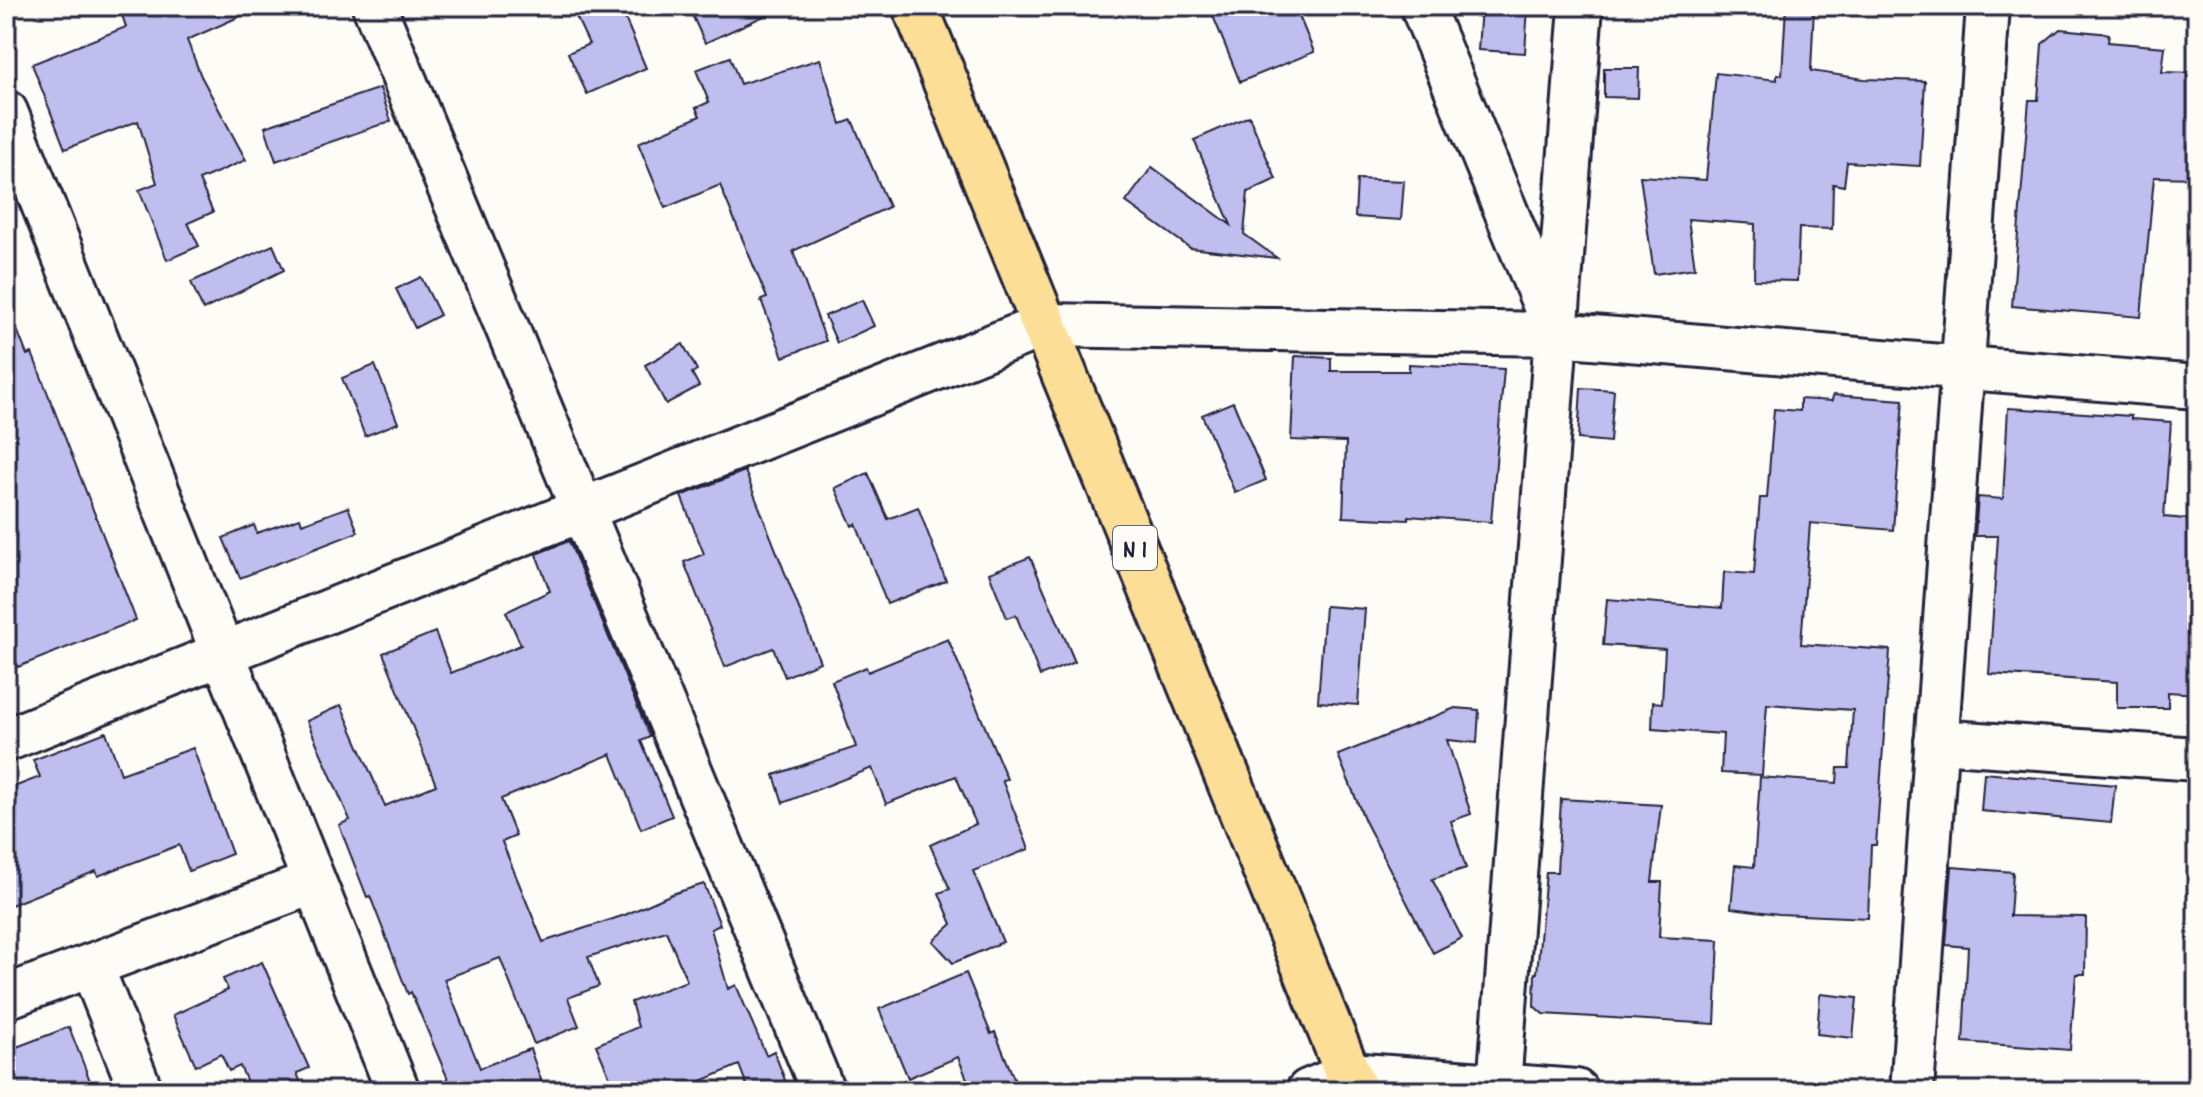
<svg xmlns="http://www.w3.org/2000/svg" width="2203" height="1097" font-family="Dekko,sans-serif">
	<rect width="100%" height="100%" fill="#fdfcf7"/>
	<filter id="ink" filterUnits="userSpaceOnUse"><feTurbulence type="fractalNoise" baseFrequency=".0125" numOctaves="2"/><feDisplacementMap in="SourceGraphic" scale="16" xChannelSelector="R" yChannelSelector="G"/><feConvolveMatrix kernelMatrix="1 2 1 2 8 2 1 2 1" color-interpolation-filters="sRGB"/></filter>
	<g filter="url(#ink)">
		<path fill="#c0bdef" stroke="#22223b" stroke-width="2" d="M 119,6 L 263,6 L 187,40 L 201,76 L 246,160 L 199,180 L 213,212 L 188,223 L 199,246 L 167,260 L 139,190 L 157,183 L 138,121 L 65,149 L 32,64 L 126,27 Z
			M 571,6 L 620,6 L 646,68 L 587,94 L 568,53 L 589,44 Z
			M 688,6 L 786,6 L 705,43 Z
			M 1209,6 L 1295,6 L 1314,52 L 1240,82 Z
			M 1481,6 L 1528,6 L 1525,53 L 1478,50 Z
			M 1786,6 L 1814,6 L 1811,71 L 1864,79 L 1925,81 L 1920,166 L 1847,162 L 1844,186 L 1833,184 L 1832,229 L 1799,228 L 1797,281 L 1754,280 L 1755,224 L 1688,219 L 1695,268 L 1654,274 L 1640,176 L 1706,180 L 1716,73 L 1777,80 L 1777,75 L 1782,75 Z
			M 2060,29 L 2109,34 L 2108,42 L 2165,47 L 2162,72 L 2197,73 L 2197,178 L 2154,177 L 2141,317 L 2012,306 L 2029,100 L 2038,100 L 2042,44 Z
			M 730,57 L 740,84 L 820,59 L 841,124 L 852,120 L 889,207 L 793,251 L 826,341 L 783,357 L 761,300 L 767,298 L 720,185 L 665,208 L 638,143 L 700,116 L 696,108 L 709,102 L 696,70 Z
			M 1604,68 L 1639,68 L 1638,98 L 1604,97 Z
			M 380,88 L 391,121 L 276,161 L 265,127 Z
			M 1249,116 L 1276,179 L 1248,192 L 1244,234 L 1277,258 L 1190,248 L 1126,202 L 1152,167 L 1231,225 L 1194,140 Z
			M 1357,179 L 1404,181 L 1401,220 L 1355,217 Z
			M 273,245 L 284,270 L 203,310 L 191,282 Z
			M 421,277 L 440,315 L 415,328 L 396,289 Z
			M 862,300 L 874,326 L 837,343 L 825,316 Z
			M 8,306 L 27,355 L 32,353 L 136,620 L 18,667 L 6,636 Z
			M 683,344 L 697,370 L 692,373 L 699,386 L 666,404 L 645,365 Z
			M 1295,356 L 1331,358 L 1331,371 L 1409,371 L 1409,364 L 1504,369 L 1491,522 L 1408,516 L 1408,520 L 1343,517 L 1346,442 L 1291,440 Z
			M 375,365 L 398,423 L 365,436 L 342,378 Z
			M 1581,388 L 1614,390 L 1610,442 L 1578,439 Z
			M 1833,395 L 1903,400 L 1893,530 L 1810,523 L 1801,644 L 1890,650 L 1876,845 L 1871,845 L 1868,918 L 1779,914 L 1731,908 L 1735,865 L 1754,867 L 1760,777 L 1837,783 L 1838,768 L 1849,768 L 1853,710 L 1767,704 L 1762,775 L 1721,773 L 1723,734 L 1652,729 L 1653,702 L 1662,703 L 1665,649 L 1603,645 L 1607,599 L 1722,608 L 1724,572 L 1754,574 L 1760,498 L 1767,498 L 1774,409 L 1800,411 L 1800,399 L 1832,401 Z
			M 1233,402 L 1266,480 L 1235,493 L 1202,415 Z
			M 2008,408 L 2131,416 L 2131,419 L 2171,422 L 2164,517 L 2197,520 L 2197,694 L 2168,692 L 2168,708 L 2117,708 L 2117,682 L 1989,674 L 1998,536 L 1975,536 L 1978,497 L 2003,499 Z
			M 745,471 L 820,662 L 785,677 L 773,648 L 725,667 L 684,562 L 704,554 L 681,496 Z
			M 868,473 L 888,519 L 918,507 L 946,581 L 887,604 L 856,524 L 852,526 L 835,488 Z
			M 348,507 L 358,532 L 240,578 L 223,538 L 254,525 L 257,533 L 300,518 L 302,524 Z
			M 569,541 L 650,737 L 641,741 L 672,816 L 641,829 L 611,754 L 501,799 L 516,836 L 502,842 L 543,942 L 625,915 L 672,894 L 704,884 L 720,925 L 711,929 L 728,989 L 736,985 L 766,1055 L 774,1051 L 789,1091 L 749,1091 L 739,1065 L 678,1091 L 616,1091 L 596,1045 L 638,1027 L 631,1002 L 687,981 L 666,931 L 588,957 L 599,986 L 568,998 L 579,1026 L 534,1044 L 500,958 L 444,979 L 480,1068 L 530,1049 L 545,1091 L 425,1091 L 425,1088 L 448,1079 L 411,992 L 408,994 L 370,896 L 367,897 L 339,825 L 350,820 L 307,721 L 341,705 L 385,806 L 436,785 L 383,653 L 435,632 L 451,673 L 521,645 L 506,612 L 550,591 L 536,554 Z
			M 1030,557 L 1075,662 L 1040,676 L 1016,615 L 1007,618 L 989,573 Z
			M 1325,606 L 1365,609 L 1358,705 L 1318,702 Z
			M 948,639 L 1007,779 L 1002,780 L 1029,849 L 973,871 L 1003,942 L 953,963 L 933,941 L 952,924 L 939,893 L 950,889 L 930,845 L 976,824 L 956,776 L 886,804 L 872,768 L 783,803 L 774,775 L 856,747 L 832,681 L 866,667 L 868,672 Z
			M 1455,708 L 1479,710 L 1477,743 L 1447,740 L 1471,814 L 1451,821 L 1466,868 L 1432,879 L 1462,938 L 1433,953 L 1365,821 L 1338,755 Z
			M 106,732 L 121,774 L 193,748 L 232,854 L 189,871 L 179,845 L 98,876 L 96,871 L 6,907 L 6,790 L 40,777 L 33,760 Z
			M 1984,773 L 2115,785 L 2111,823 L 1981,811 Z
			M 1561,799 L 1661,805 L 1652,882 L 1662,882 L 1659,937 L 1719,940 L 1715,1024 L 1543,1014 L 1534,1006 L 1535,973 L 1537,973 L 1546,872 L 1557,872 Z
			M 1952,867 L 2013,872 L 2010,916 L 2086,917 L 2085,974 L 2076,974 L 2070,1050 L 1963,1042 L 1968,947 L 1946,945 Z
			M 262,962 L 309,1068 L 297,1073 L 304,1091 L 251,1091 L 240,1066 L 229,1071 L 221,1054 L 196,1066 L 173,1015 L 228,990 L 223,979 Z
			M 966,973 L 991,1034 L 995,1032 L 1019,1091 L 972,1091 L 958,1057 L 908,1078 L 879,1009 Z
			M 1820,994 L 1857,998 L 1853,1038 L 1817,1034 Z
			M 69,1027 L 94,1091 L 6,1091 L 6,1051 Z"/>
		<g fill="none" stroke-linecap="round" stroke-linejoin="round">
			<defs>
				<path id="minor" d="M 374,6 L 823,1091
					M 1422,6 L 1553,326
					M 6,112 L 398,1091
					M 6,740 L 1045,325 L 1556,334 L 2197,387
					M 1936,741 L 2197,759
					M 91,965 L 141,1091
					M 6,997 L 314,882
					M 1499,1086 L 1581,6
					M 1308,1091 L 1349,1074 L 1576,1091
					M 1912,1091 L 1988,6"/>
				<path id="highway" d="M 915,6 L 1355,1091"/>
			</defs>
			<use href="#minor" stroke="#22223b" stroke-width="48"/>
			<use href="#highway" stroke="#22223b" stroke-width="50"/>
			<use href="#minor" stroke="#fdfcf7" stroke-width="42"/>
			<use href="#highway" stroke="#fcde96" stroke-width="44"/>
		</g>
	</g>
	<g text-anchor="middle" stroke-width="8" stroke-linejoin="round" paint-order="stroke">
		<rect fill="#fdfcf7" stroke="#646373" stroke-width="2" x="1113" y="526" width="44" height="44" rx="6"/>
		<g font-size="26" font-weight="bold" fill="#22223b">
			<text x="1135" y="557">N 1</text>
		</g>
	</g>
	<rect width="2203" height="1097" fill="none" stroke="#fdfcf7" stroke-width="32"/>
	<rect x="16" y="16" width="2171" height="1065" fill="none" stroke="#22223b" stroke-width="3" filter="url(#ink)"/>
</svg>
